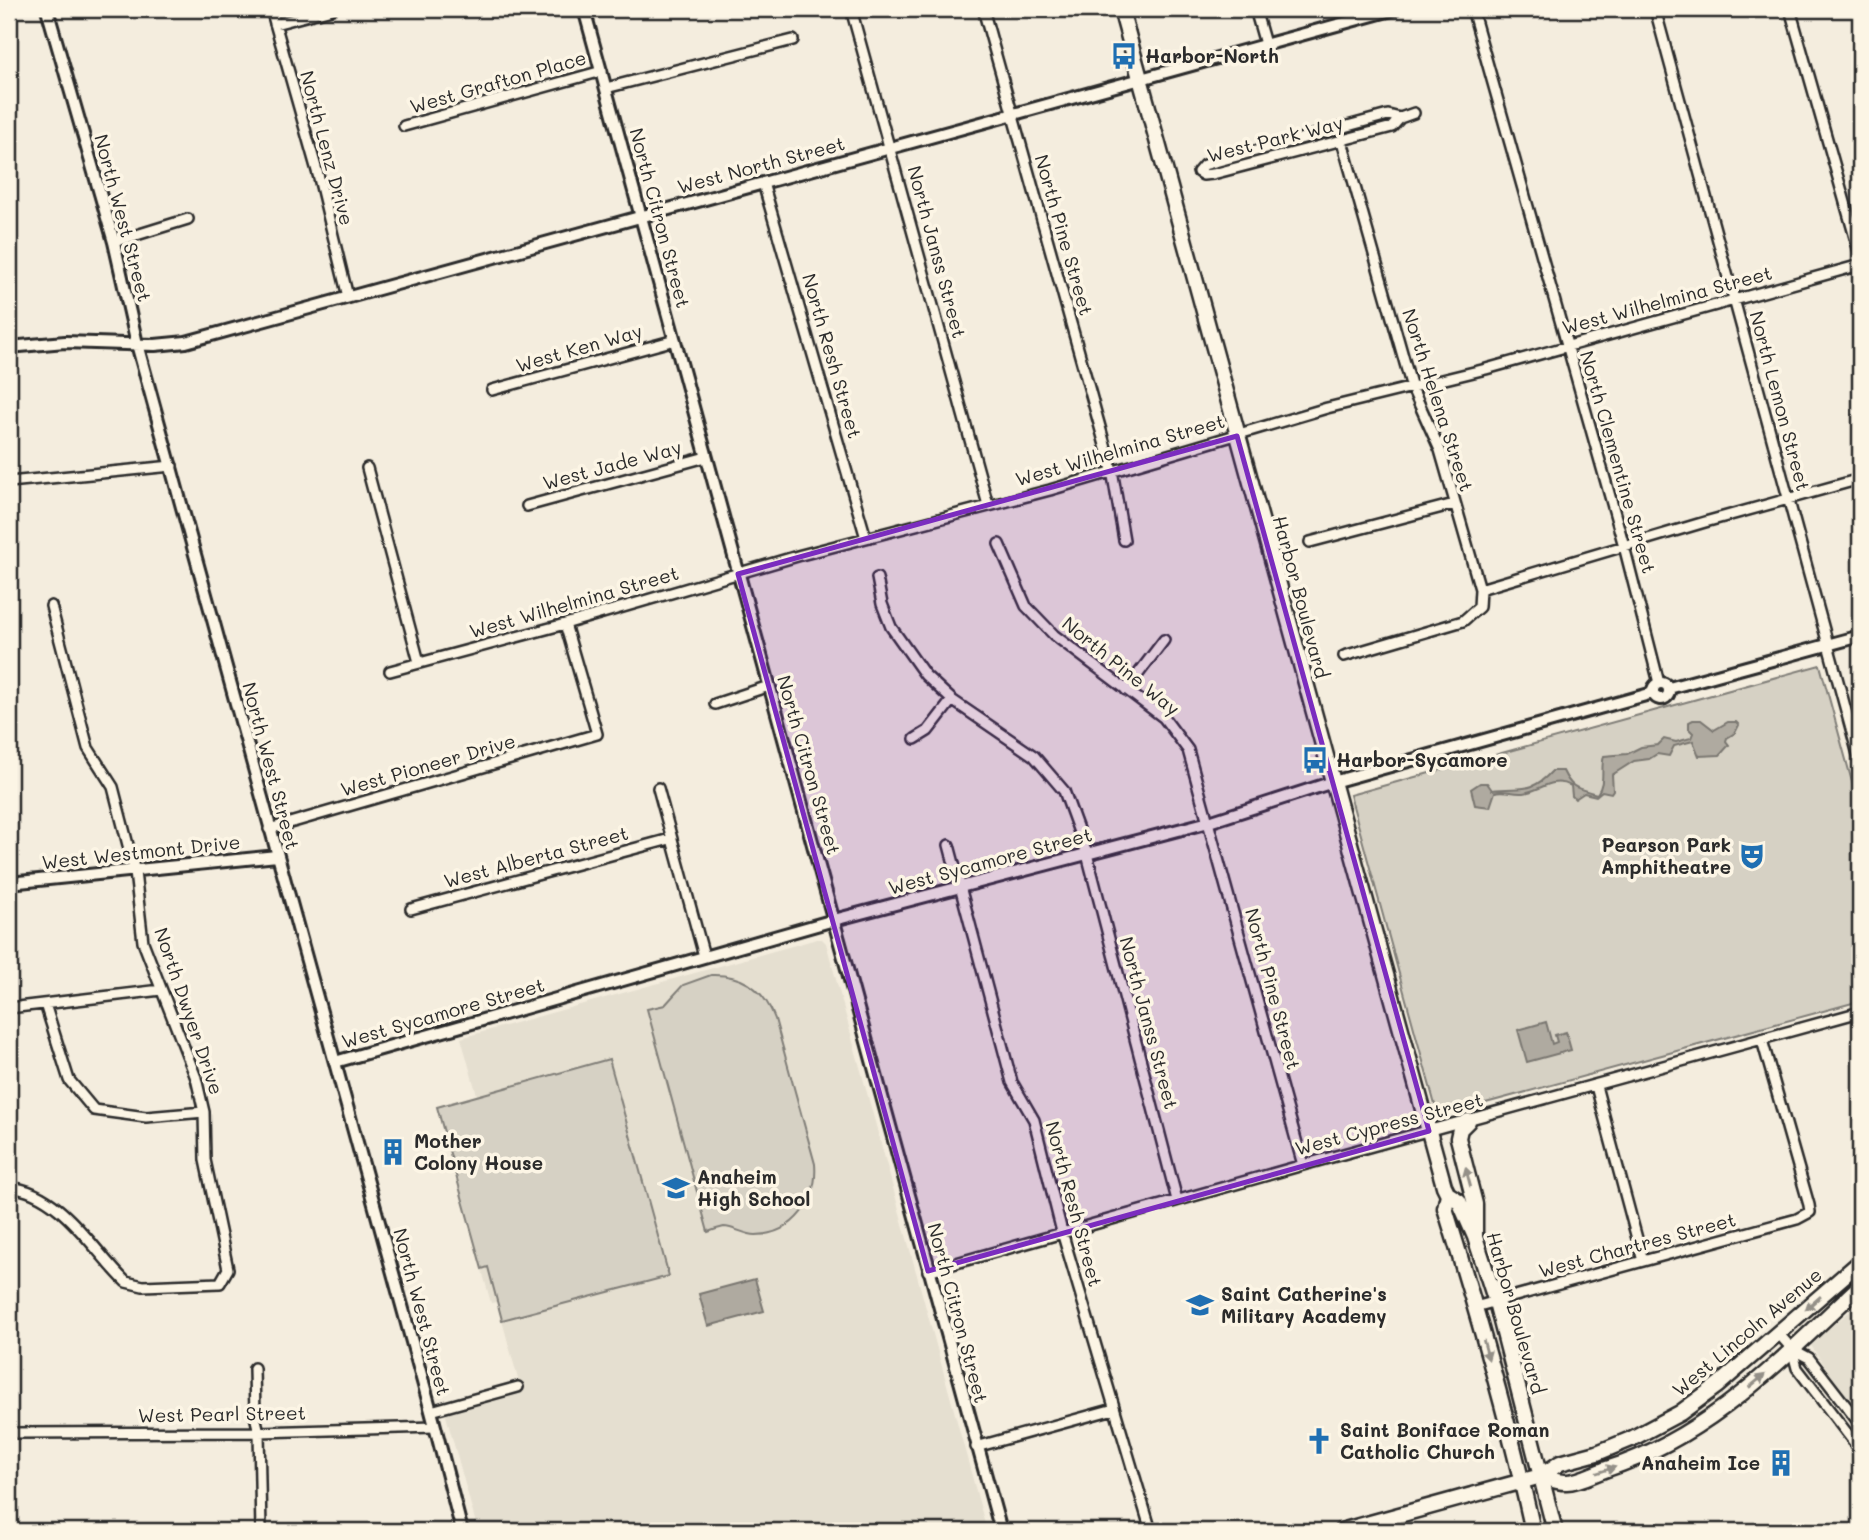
<svg xmlns="http://www.w3.org/2000/svg" width="1869" height="1540" font-family="Mali,sans-serif">
	<rect width="100%" height="100%" fill="#f4edde"/>
	<filter id="ink" filterUnits="userSpaceOnUse"><feTurbulence type="fractalNoise" baseFrequency=".0143" numOctaves="2"/><feDisplacementMap in="SourceGraphic" scale="14" xChannelSelector="R" yChannelSelector="G"/><feConvolveMatrix kernelMatrix="1 2 1 2 8 2 1 2 1" color-interpolation-filters="sRGB"/></filter>
	<g filter="url(#ink)">
		<path fill="#e5dfd0" d="M 817,939 L 822,939 L 826,943 L 987,1531 L 478,1531 L 445,1412 L 521,1390 L 497,1302 L 491,1303 L 437,1107 L 477,1095 L 461,1038 Z
			M 1860,1303 L 1860,1417 L 1810,1344 Z"/>
		<path fill="#d6d1c4" stroke="#807e78" stroke-width="2" d="M 1820,665 L 1860,811 L 1860,1001 L 1438,1116 L 1350,795 Z
			M 711,975 C 742,974 764,989 775,1019 L 815,1164 C 818,1200 794,1234 756,1235 C 745,1235 734,1227 724,1227 C 719,1228 713,1230 708,1232 L 647,1009 L 665,1005 L 683,985 Z
			M 609,1059 L 669,1276 L 502,1320 L 488,1267 L 482,1269 L 437,1107 Z"/>
		<path fill="#afaaa0" stroke="#7a7771" stroke-width="2" d="M 1693,720 L 1701,720 L 1714,730 L 1728,722 L 1736,722 L 1739,725 L 1735,733 L 1727,738 L 1726,741 L 1729,745 L 1720,755 L 1699,756 L 1693,741 L 1674,746 L 1669,756 L 1657,754 L 1649,759 L 1634,761 L 1612,775 L 1613,790 L 1611,793 L 1602,791 L 1596,796 L 1584,793 L 1575,799 L 1572,796 L 1571,786 C 1553,776 1540,791 1523,793 C 1512,794 1506,789 1495,792 L 1490,807 L 1475,805 L 1471,789 L 1480,783 L 1487,783 L 1492,790 C 1521,786 1530,795 1552,771 L 1563,771 C 1572,790 1578,788 1597,794 C 1606,782 1600,769 1604,756 L 1627,754 L 1641,747 L 1658,745 L 1664,739 L 1676,742 L 1691,738 L 1693,733 L 1689,729 L 1689,722 Z
			M 1546,1022 L 1552,1044 L 1557,1042 L 1555,1035 L 1566,1032 L 1571,1050 L 1527,1062 L 1518,1030 Z
			M 755,1279 L 764,1311 L 708,1326 L 699,1294 Z"/>
		<g fill="none" stroke-linecap="round" stroke-linejoin="round">
			<defs>
				<path id="minor" d="M 271,9 L 319,178 L 348,297
					M 851,9 L 988,505
					M 983,9 L 1112,470 L 1124,540
					M 1255,9 L 1265,44
					M 1472,9 L 1624,546 L 1659,683
					M 1655,9 L 1860,762
					M 1790,9 L 1860,255
					M 275,24 L 332,9
					M 606,88 L 793,40
					M 1400,118 L 1388,115 L 1204,165 L 1198,172 L 1203,175 L 1213,174 L 1392,127 L 1400,118 L 1414,113
					M 404,126 L 602,71
					M 1342,141 L 1412,388 L 1440,450 L 1480,589
					M 763,183 L 866,538
					M 114,242 L 188,219
					M 492,390 L 675,340
					M 367,468 L 419,662
					M 9,482 L 172,466
					M 527,506 L 706,457
					M 1310,542 L 1454,504
					M 999,544 L 1026,606 L 1054,635 L 1164,718 L 1188,750 L 1303,1165
					M 877,578 L 882,604 L 891,627 L 925,675 L 952,700 L 1034,756 L 1064,791 L 1087,854 L 1177,1200
					M 1344,656 L 1463,621 L 1479,607 L 1480,589 L 1705,522 L 1860,479
					M 390,671 L 565,624 L 801,555 L 1050,490 L 1327,408 L 1486,369 L 1860,265
					M 1126,690 L 1164,640
					M 715,704 L 769,686
					M 915,739 L 928,731 L 952,700
					M 658,788 L 704,956
					M 269,829 L 597,734 L 565,624
					M 949,845 L 1012,1082 L 1034,1120 L 1062,1232 L 1151,1531
					M 411,909 L 670,839
					M 45,1004 L 69,1080 L 94,1110 L 146,1117 L 204,1112
					M 9,1008 L 161,990
					M 1596,1086 L 1643,1261
					M 9,1187 C 61,1192 91,1248 126,1282 L 143,1286 L 220,1283 L 228,1269 L 205,1160 L 204,1112 L 196,1078 L 143,942 L 135,872 L 113,787 L 88,748 L 51,606
					M 928,1271 L 1303,1165 L 1860,1012
					M 1475,1307 L 1797,1219 L 1810,1212 L 1809,1205 L 1762,1040
					M 1778,1333 L 1792,1349 L 1809,1358 L 1860,1424
					M 1792,1349 L 1797,1368 L 1860,1450
					M 254,1368 L 255,1416 L 259,1432 L 261,1531
					M 431,1411 L 518,1387
					M 9,1433 L 259,1432 L 435,1427
					M 976,1447 L 1114,1409"/>
				<path id="tertiary" d="M 47,9 L 114,242 L 137,344 L 431,1411 L 462,1531
					M 584,9 L 1001,1531
					M 9,347 L 65,342 L 155,345 L 186,342 L 1395,9
					M1653 691a8 8 0 1 1 16 0a8 8 0 1 1-16 0Z
					M 1669,688 L 1860,636
					M 9,883 L 277,856
					M 335,1062 L 834,920 L 1209,822 L 1333,782 L 1653,693"/>
				<path id="primary" d="M 1121,9 L 1444,1186 L 1448,1194 L 1459,1201 L 1475,1237 L 1496,1302 L 1555,1531
					M 1468,1121 L 1460,1129 L 1458,1138 L 1475,1204 L 1475,1236
					M 1448,1194 L 1445,1208 C 1478,1314 1509,1422 1533,1531
					M 1541,1476 C 1548,1478 1559,1483 1567,1482 C 1579,1482 1595,1473 1607,1469 C 1712,1435 1781,1359 1860,1286
					M 1341,1531 L 1541,1476 L 1560,1463 L 1597,1453 L 1631,1439 L 1680,1413 L 1718,1385 L 1860,1262"/>
			</defs>
			<use href="#minor" stroke="#2b2b2b" stroke-width="14"/>
			<use href="#tertiary" stroke="#2b2b2b" stroke-width="16"/>
			<use href="#primary" stroke="#2b2b2b" stroke-width="19"/>
			<use href="#minor" stroke="#fcf5e5" stroke-width="9"/>
			<use href="#tertiary" stroke="#fcf5e5" stroke-width="10"/>
			<use href="#primary" stroke="#fcf5e5" stroke-width="14"/>
		</g>
		<defs><path id="oneway-solid" d="M-6-.8H1V-3.2L6.5 0L1 3.2V.8H-6Z" transform="scale(1.75)"/></defs>
		<g fill="#949088">
			<use href="#oneway-solid" transform="translate(1468 1177) rotate(-105)"/>
			<use href="#oneway-solid" transform="translate(1813 1303) rotate(139)"/>
			<use href="#oneway-solid" transform="translate(1486 1350) rotate(75)"/>
			<use href="#oneway-solid" transform="translate(1757 1381) rotate(-39)"/>
			<use href="#oneway-solid" transform="translate(1606 1470) rotate(-18)"/>
		</g>
	</g>
	<path fill="#7b2cbf" fill-opacity="0.2" stroke="#7b2cbf" stroke-width="5" stroke-linejoin="round" d="M 1237,436 L 1429,1131 L 928,1271 L 738,574 Z"/>
	<defs>
		<symbol id="bus-bare" viewBox="-9 -9 18 18"><path d="M-5-6H5V4H4V6H2V4H-2V6H-4V4H-5ZM-3.5-4V0h7V-4ZM-3.5 1.2v1.5H-2V1.2ZM2 1.2v1.5H3.5V1.2Z" fill="#1f6fb2" stroke="#fcf5e5" stroke-width="2.5" paint-order="stroke"/></symbol>
		<symbol id="theatre-bare" viewBox="-9 -9 18 18"><path d="M-5-5.5Q0-4 5-5.5V0Q5 5 0 6Q-5 5-5 0ZM-3.3-2.5H-1v1.5H-3.3ZM1-2.5H3.3v1.5H1ZM-2.8 1Q0 5.5 2.8 1Z" fill="#1f6fb2" stroke="#fcf5e5" stroke-width="2.5" paint-order="stroke"/></symbol>
		<symbol id="building-bare" viewBox="-9 -9 18 18"><path d="M-4-6H4V6H1V3H-1V6H-4ZM-2.5-4.3h1.7v1.8h-1.7ZM.8-4.3h1.7v1.8H.8ZM-2.5-1h1.7V.8h-1.7ZM.8-1h1.7V.8H.8Z" fill="#1f6fb2" stroke="#fcf5e5" stroke-width="2.5" paint-order="stroke"/></symbol>
		<symbol id="school-bare" viewBox="-9 -9 18 18"><path d="M0-5L7-2L0 1L-7-2ZM-4 1L0 2.5L4 1V4Q0 6-4 4Z" fill="#1f6fb2" stroke="#fcf5e5" stroke-width="2.5" paint-order="stroke"/></symbol>
		<symbol id="church-bare" viewBox="-9 -9 18 18"><path d="M-1.2-6h2.4v3.5h3.3v2.4h-3.3V6h-2.4V-.1h-3.3v-2.4h3.3Z" fill="#1f6fb2" stroke="#fcf5e5" stroke-width="2.5" paint-order="stroke"/></symbol>
	</defs>
	<g fill-rule="evenodd">
		<use href="#bus-bare" x="1105" y="37" width="38" height="38"/>
		<use href="#bus-bare" x="1296" y="741" width="38" height="38"/>
		<use href="#theatre-bare" x="1733" y="837" width="38" height="38"/>
		<use href="#building-bare" x="374" y="1133" width="38" height="38"/>
		<use href="#school-bare" x="657" y="1169" width="38" height="38"/>
		<use href="#school-bare" x="1181" y="1286" width="38" height="38"/>
		<use href="#church-bare" x="1300" y="1422" width="38" height="38"/>
		<use href="#building-bare" x="1762" y="1444" width="38" height="38"/>
	</g>
	<g text-anchor="middle" stroke-width="7" stroke-linejoin="round" paint-order="stroke">
		<g font-size="19" font-weight="bold" fill="#2b2b2b" stroke="#fcf5e5" text-anchor="start">
			<text x="1145" y="63">Harbor-North</text>
			<text x="1336" y="767">Harbor-Sycamore</text>
			<text x="1731" y="852" text-anchor="end">Pearson Park<tspan x="1731" dy="22">Amphitheatre</tspan></text>
			<text x="414" y="1148">Mother<tspan x="414" dy="22">Colony House</tspan></text>
			<text x="697" y="1184">Anaheim<tspan x="697" dy="22">High School</tspan></text>
			<text x="1221" y="1301">Saint Catherine's<tspan x="1221" dy="22">Military Academy</tspan></text>
			<text x="1340" y="1437">Saint Boniface Roman<tspan x="1340" dy="22">Catholic Church</tspan></text>
			<text x="1760" y="1470" text-anchor="end">Anaheim Ice</text>
		</g>
		<g font-size="19" fill="#2b2b2b" stroke="#fcf5e5">
			<text transform="translate(498 82) rotate(-16)" y="7">West Grafton Place</text>
			<text transform="translate(1275 139) rotate(-14)" y="7">West Park Way</text>
			<text transform="translate(327 148) rotate(75)" y="7">North Lenz Drive</text>
			<text transform="translate(761 165) rotate(-15)" y="7">West North Street</text>
			<text transform="translate(123 218) rotate(75)" y="7">North West Street</text>
			<text transform="translate(660 218) rotate(75)" y="7">North Citron Street</text>
			<text transform="translate(1064 235) rotate(74)" y="7">North Pine Street</text>
			<text transform="translate(937 252) rotate(75)" y="7">North Janss Street</text>
			<text transform="translate(1667 300) rotate(-15)" y="7">West Wilhelmina Street</text>
			<text transform="translate(579 348) rotate(-16)" y="7">West Ken Way</text>
			<text transform="translate(832 356) rotate(74)" y="7">North Resh Street</text>
			<text transform="translate(1438 400) rotate(72)" y="7">North Helena Street</text>
			<text transform="translate(1780 401) rotate(75)" y="7">North Lemon Street</text>
			<text transform="translate(1120 450) rotate(-16)" y="7">West Wilhelmina Street</text>
			<text transform="translate(1618 462) rotate(74)" y="7">North Clementine Street</text>
			<text transform="translate(612 465) rotate(-15)" y="7">West Jade Way</text>
			<text transform="translate(1301 597) rotate(75)" y="7">Harbor Boulevard</text>
			<text transform="translate(574 602) rotate(-16)" y="7">West Wilhelmina Street</text>
			<text transform="translate(1121 666) rotate(39)" y="7">North Pine Way</text>
			<text transform="translate(428 765) rotate(-16)" y="7">West Pioneer Drive</text>
			<text transform="translate(809 765) rotate(74)" y="7">North Citron Street</text>
			<text transform="translate(271 766) rotate(75)" y="7">North West Street</text>
			<text transform="translate(141 852) rotate(-6)" y="7">West Westmont Drive</text>
			<text transform="translate(536 857) rotate(-15)" y="7">West Alberta Street</text>
			<text transform="translate(990 861) rotate(-15)" y="7">West Sycamore Street</text>
			<text transform="translate(1273 989) rotate(75)" y="7">North Pine Street</text>
			<text transform="translate(189 1011) rotate(71)" y="7">North Dwyer Drive</text>
			<text transform="translate(443 1013) rotate(-16)" y="7">West Sycamore Street</text>
			<text transform="translate(1149 1023) rotate(75)" y="7">North Janss Street</text>
			<text transform="translate(1389 1124) rotate(-15)" y="7">West Cypress Street</text>
			<text transform="translate(1074 1204) rotate(75)" y="7">North Resh Street</text>
			<text transform="translate(1637 1245) rotate(-15)" y="7">West Chartres Street</text>
			<text transform="translate(422 1312) rotate(75)" y="7">North West Street</text>
			<text transform="translate(958 1313) rotate(75)" y="7">North Citron Street</text>
			<text transform="translate(1516 1313) rotate(74)" y="7">Harbor Boulevard</text>
			<text transform="translate(1747 1332) rotate(-40)" y="7">West Lincoln Avenue</text>
			<text transform="translate(222 1414) rotate(-1)" y="7">West Pearl Street</text>
		</g>
	</g>
	<rect width="1869" height="1540" fill="none" stroke="#fcf5e5" stroke-width="35"/>
	<rect x="18" y="18" width="1834" height="1505" fill="none" stroke="#2b2b2b" stroke-width="2.5" filter="url(#ink)"/>
</svg>
